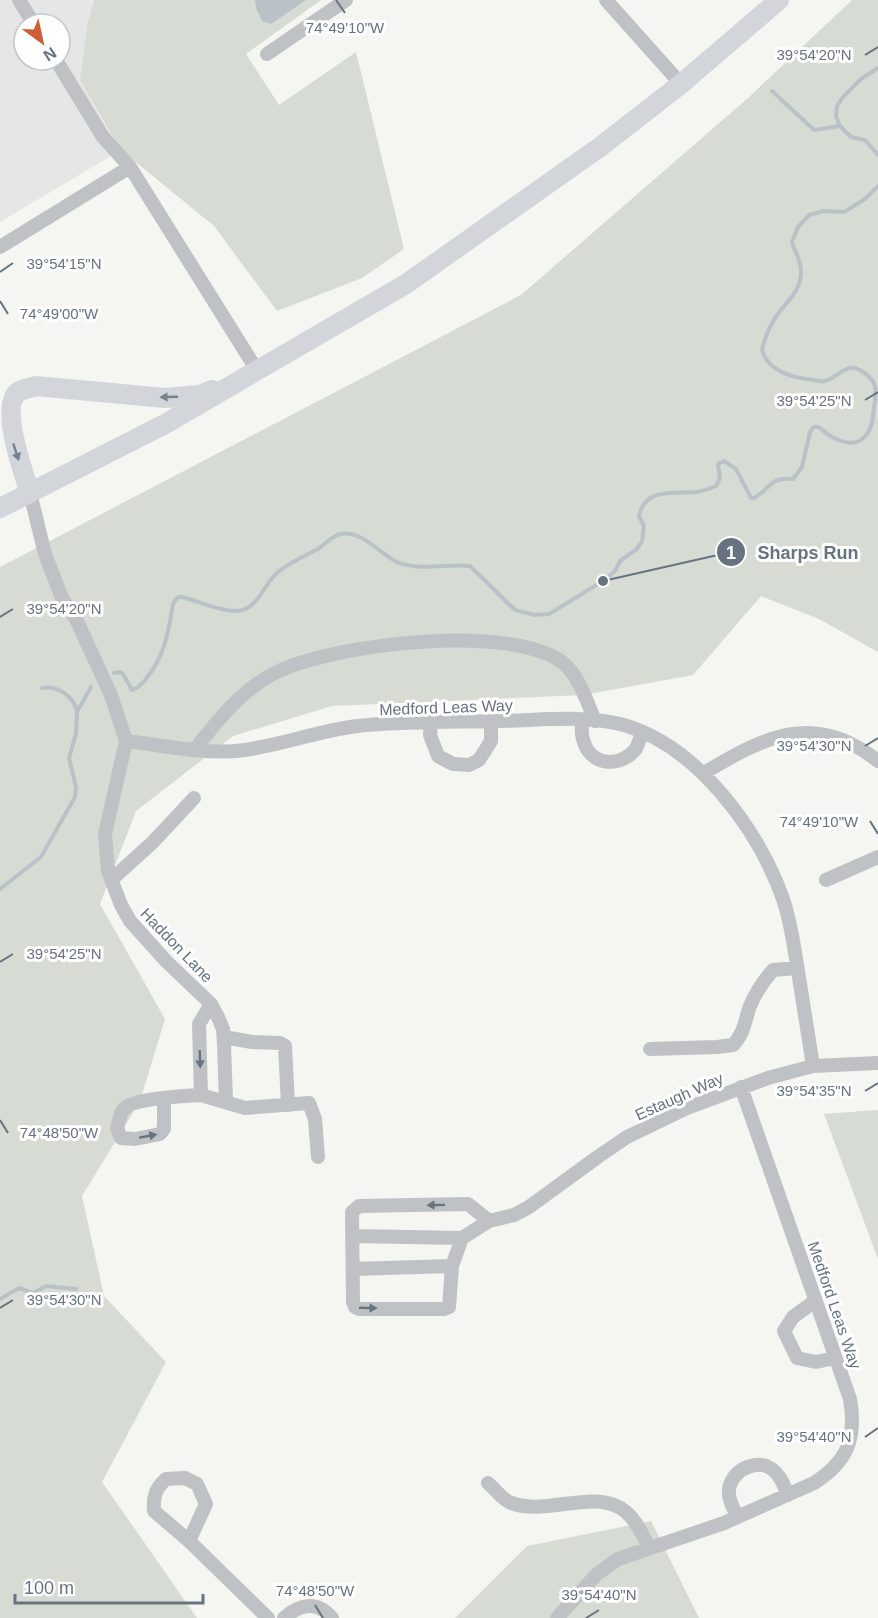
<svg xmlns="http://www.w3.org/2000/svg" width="878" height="1618" font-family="Helvetica,sans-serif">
	<rect width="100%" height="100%" fill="#f5f5f2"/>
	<path fill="#e5e6e5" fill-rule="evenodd" d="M 0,0 L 94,0 L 88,21 L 121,150 L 0,222 ZM 24,24 L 60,24 L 60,60 L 24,60 Z"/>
	<path fill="#d6dbd3" d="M 94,0 L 321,0 L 246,54 L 279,105 L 356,52 L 404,249 L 362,278 L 277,311 L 214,226 L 121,150 L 80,80 L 88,21 Z
		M 852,0 L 878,0 L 878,652 L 819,619 L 761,596 L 693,675 L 583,695 L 332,706 L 233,736 L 136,811 L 100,904 L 165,1019 L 140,1101 L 82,1196 L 104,1296 L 166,1362 L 102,1482 L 197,1618 L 0,1618 L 0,567 L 521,295 L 748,98 Z
		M 878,1110 L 878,1259 L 824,1114 Z
		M 651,1521 L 699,1618 L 455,1618 L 527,1546 Z"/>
	<path fill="#b9c2c7" d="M 255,0 L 306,0 L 271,24 L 262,21 L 256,8 Z"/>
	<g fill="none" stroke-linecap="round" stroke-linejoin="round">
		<path stroke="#b9c2c7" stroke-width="4" d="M 878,68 L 861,79 L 842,98 L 837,106 L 836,116 L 840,126 L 851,137 L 865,140 L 878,155
			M 772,91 L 814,130 L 840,126
			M 114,673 L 120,672 L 123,674 L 132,690 C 138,688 142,684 146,679 C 165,655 168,634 173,604 L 178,597 L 182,597 C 199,601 218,611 236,611 C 259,610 263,584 278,572 C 290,562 305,556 318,549 C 326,544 331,536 341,534 C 362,530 380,554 397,562 C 421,572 446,563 470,566 L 515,610 L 535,615 L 549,614 L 603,581 L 615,571 L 620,561 L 637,549 L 642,541 L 644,526 L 639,516 C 645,486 677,494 697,492 C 704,491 709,489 716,486 L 720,478 L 718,464 L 724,461 L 736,469 L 751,498 L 754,498 C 771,489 768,477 793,479 L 802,467 L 810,432 L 814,427 L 819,427 C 830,438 855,452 867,434 C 873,426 873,416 874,407 C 876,396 878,385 869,377 C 847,355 840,379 824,381 C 818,382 812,379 806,379 C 788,376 768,370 762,350 C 765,337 770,325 777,315 C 787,301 800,292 801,274 C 802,261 795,253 792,242 L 798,227 L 809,215 L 823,211 L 844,212 L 865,199 L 878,186
			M 42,688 C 58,685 73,696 77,711
			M 0,889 L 41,857 L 75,797 L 76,787 L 69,758 L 76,734 L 77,712 L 91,687
			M 0,1299 L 19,1288 L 33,1293 L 46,1286 L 76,1289"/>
		<path stroke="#bec2c5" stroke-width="14" d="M 19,0 L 34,24
			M 606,0 L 681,84
			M 267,54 L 346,0
			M 56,60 L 103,137 L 130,167
			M 0,247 L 130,167 L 258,372
			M 30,493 L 45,554 L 62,598 L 76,619 L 111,695 L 126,741 L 105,834 L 108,871 L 121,905 L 130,921 L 166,961 L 211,1004 L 218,1017 L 223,1029 L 224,1044 L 226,1101
			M 582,720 C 582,726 581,734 583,739 C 589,765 618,769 635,750 C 638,746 640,738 642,732
			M 431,722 L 430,735 L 438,756 L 453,764 L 469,765 L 479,760 L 491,741 L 491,721
			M 126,741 C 162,745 200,754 236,751 C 277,747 316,731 357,726 C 403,721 449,722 495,721 C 536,721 583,714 624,725 C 697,746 759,830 783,899 C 791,922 794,947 798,971 C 803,1003 808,1035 813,1066
			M 195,749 C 218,720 243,688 277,672 C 334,644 509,623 562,662 C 579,675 587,702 595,721
			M 704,773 C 764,737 814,710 878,761
			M 111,880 L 152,843 L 194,798
			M 826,880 L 878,857
			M 211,1004 L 199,1024 L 201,1095 L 245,1108 L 309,1103 L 315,1119 L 318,1157
			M 224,1037 L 252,1042 L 280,1043 L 285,1046 L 288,1105
			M 650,1049 L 717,1047 L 733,1045 C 744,1034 745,1020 750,1006 C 756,992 763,981 773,970 L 797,968
			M 164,1099 L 164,1129 L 160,1134 L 135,1139 L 121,1138 L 117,1128 C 119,1122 120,1114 123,1110 C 131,1098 186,1096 201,1095
			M 489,1221 L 468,1204 L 359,1206 L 352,1212 L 353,1302 L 355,1307 L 359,1309 L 444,1309 L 449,1307 L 452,1266 L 462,1238 L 489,1221 L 514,1215 L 529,1207 L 599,1156 L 627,1137 L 687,1108 L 768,1078 L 813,1066 L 878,1063
			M 353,1236 L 462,1238
			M 353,1269 L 452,1266
			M 815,1301 L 793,1317 L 784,1331 L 797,1358 L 816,1362 L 835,1358
			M 488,1483 C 495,1489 501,1498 509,1502 C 545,1518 596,1486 626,1512 C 637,1521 642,1535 649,1547
			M 738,1517 C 733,1508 726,1496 730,1485 C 736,1468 759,1458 773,1470 C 781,1476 784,1486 788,1495
			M 189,1541 L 206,1504 L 197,1484 L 185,1478 L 166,1479 C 155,1489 153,1497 154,1511 L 189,1541 L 268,1618
			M 284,1618 C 300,1604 317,1600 332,1618
			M 557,1618 L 597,1574 L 618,1559 L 724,1523 L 814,1483 C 847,1462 857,1439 850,1399 L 741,1087"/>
		<path stroke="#d2d6da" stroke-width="20" d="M 30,493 C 23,472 0,407 18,392 C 23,389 30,388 36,386 L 165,398 L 199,395 L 212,390
			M 0,508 L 165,424 L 406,284 L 600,147 L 681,84 L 779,0"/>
	</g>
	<defs><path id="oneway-solid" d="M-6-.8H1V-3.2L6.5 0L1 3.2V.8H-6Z" transform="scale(1.5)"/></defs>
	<g fill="#77838e">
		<use href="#oneway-solid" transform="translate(169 397) rotate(178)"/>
		<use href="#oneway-solid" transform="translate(16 452) rotate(72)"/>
	</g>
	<g fill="#677480">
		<use href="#oneway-solid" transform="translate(200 1059) rotate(88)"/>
		<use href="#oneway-solid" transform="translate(148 1136) rotate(-10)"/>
		<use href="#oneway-solid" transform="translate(436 1205) rotate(179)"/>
		<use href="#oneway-solid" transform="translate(368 1308) rotate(2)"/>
	</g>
	<path fill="none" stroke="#677480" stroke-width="2" d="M 336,0 L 345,13M 865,55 L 878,47M 0,272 L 13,263M 0,301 L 8,314M 865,400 L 878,392M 0,617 L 13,609M 865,746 L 878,738M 870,821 L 878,834M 0,962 L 13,954M 865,1091 L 878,1083M 0,1120 L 8,1133M 0,1308 L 13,1300M 865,1437 L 878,1428M 315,1605 L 323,1618M 586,1618 L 599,1610"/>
	<g text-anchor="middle" stroke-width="6" stroke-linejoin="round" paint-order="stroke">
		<g font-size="16" fill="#677480" stroke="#fff">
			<text transform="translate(446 707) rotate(-2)" y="6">Medford Leas Way</text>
			<text transform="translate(177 945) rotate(46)" y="6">Haddon Lane</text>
			<text transform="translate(679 1096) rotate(-24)" y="6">Estaugh Way</text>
			<text transform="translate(835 1305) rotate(71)" y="6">Medford Leas Way</text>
		</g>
	</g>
	<g font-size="15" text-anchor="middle" fill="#677480" stroke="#fff" stroke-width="6" stroke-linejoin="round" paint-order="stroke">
		<text x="345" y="33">74°49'10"W</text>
		<text x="814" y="60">39°54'20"N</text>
		<text x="64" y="269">39°54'15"N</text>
		<text x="59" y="319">74°49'00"W</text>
		<text x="814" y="406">39°54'25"N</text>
		<text x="64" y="614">39°54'20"N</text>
		<text x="814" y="751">39°54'30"N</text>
		<text x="819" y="827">74°49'10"W</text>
		<text x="64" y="959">39°54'25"N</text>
		<text x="814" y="1096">39°54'35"N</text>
		<text x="59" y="1138">74°48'50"W</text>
		<text x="64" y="1305">39°54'30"N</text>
		<text x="814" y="1442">39°54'40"N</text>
		<text x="315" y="1596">74°48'50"W</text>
		<text x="599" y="1600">39°54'40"N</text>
	</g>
	<path fill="none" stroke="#677480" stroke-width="2" d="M603 581L731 552"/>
	<g fill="#677480" stroke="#fff" stroke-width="2">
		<circle cx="603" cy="581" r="6"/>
		<circle cx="731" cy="552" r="15"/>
	</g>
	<g font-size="18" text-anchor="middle" font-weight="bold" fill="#fff">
		<text x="731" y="559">1</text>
	</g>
	<g font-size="18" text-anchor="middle" font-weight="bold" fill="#677480" stroke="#fff" stroke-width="6" stroke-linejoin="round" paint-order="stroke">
		<text x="808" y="559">Sharps Run</text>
	</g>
	<g transform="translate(42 42) rotate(147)"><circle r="28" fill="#ffffff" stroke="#c2c7cc" stroke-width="1.5"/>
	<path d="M0-4.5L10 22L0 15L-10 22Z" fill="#d15c35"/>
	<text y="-9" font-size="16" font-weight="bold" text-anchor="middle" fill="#677480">N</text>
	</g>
	<path d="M15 1594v9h188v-9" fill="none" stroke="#677480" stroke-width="3"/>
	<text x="24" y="1594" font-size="18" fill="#677480" stroke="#ffffff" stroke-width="4.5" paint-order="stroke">100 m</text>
</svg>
